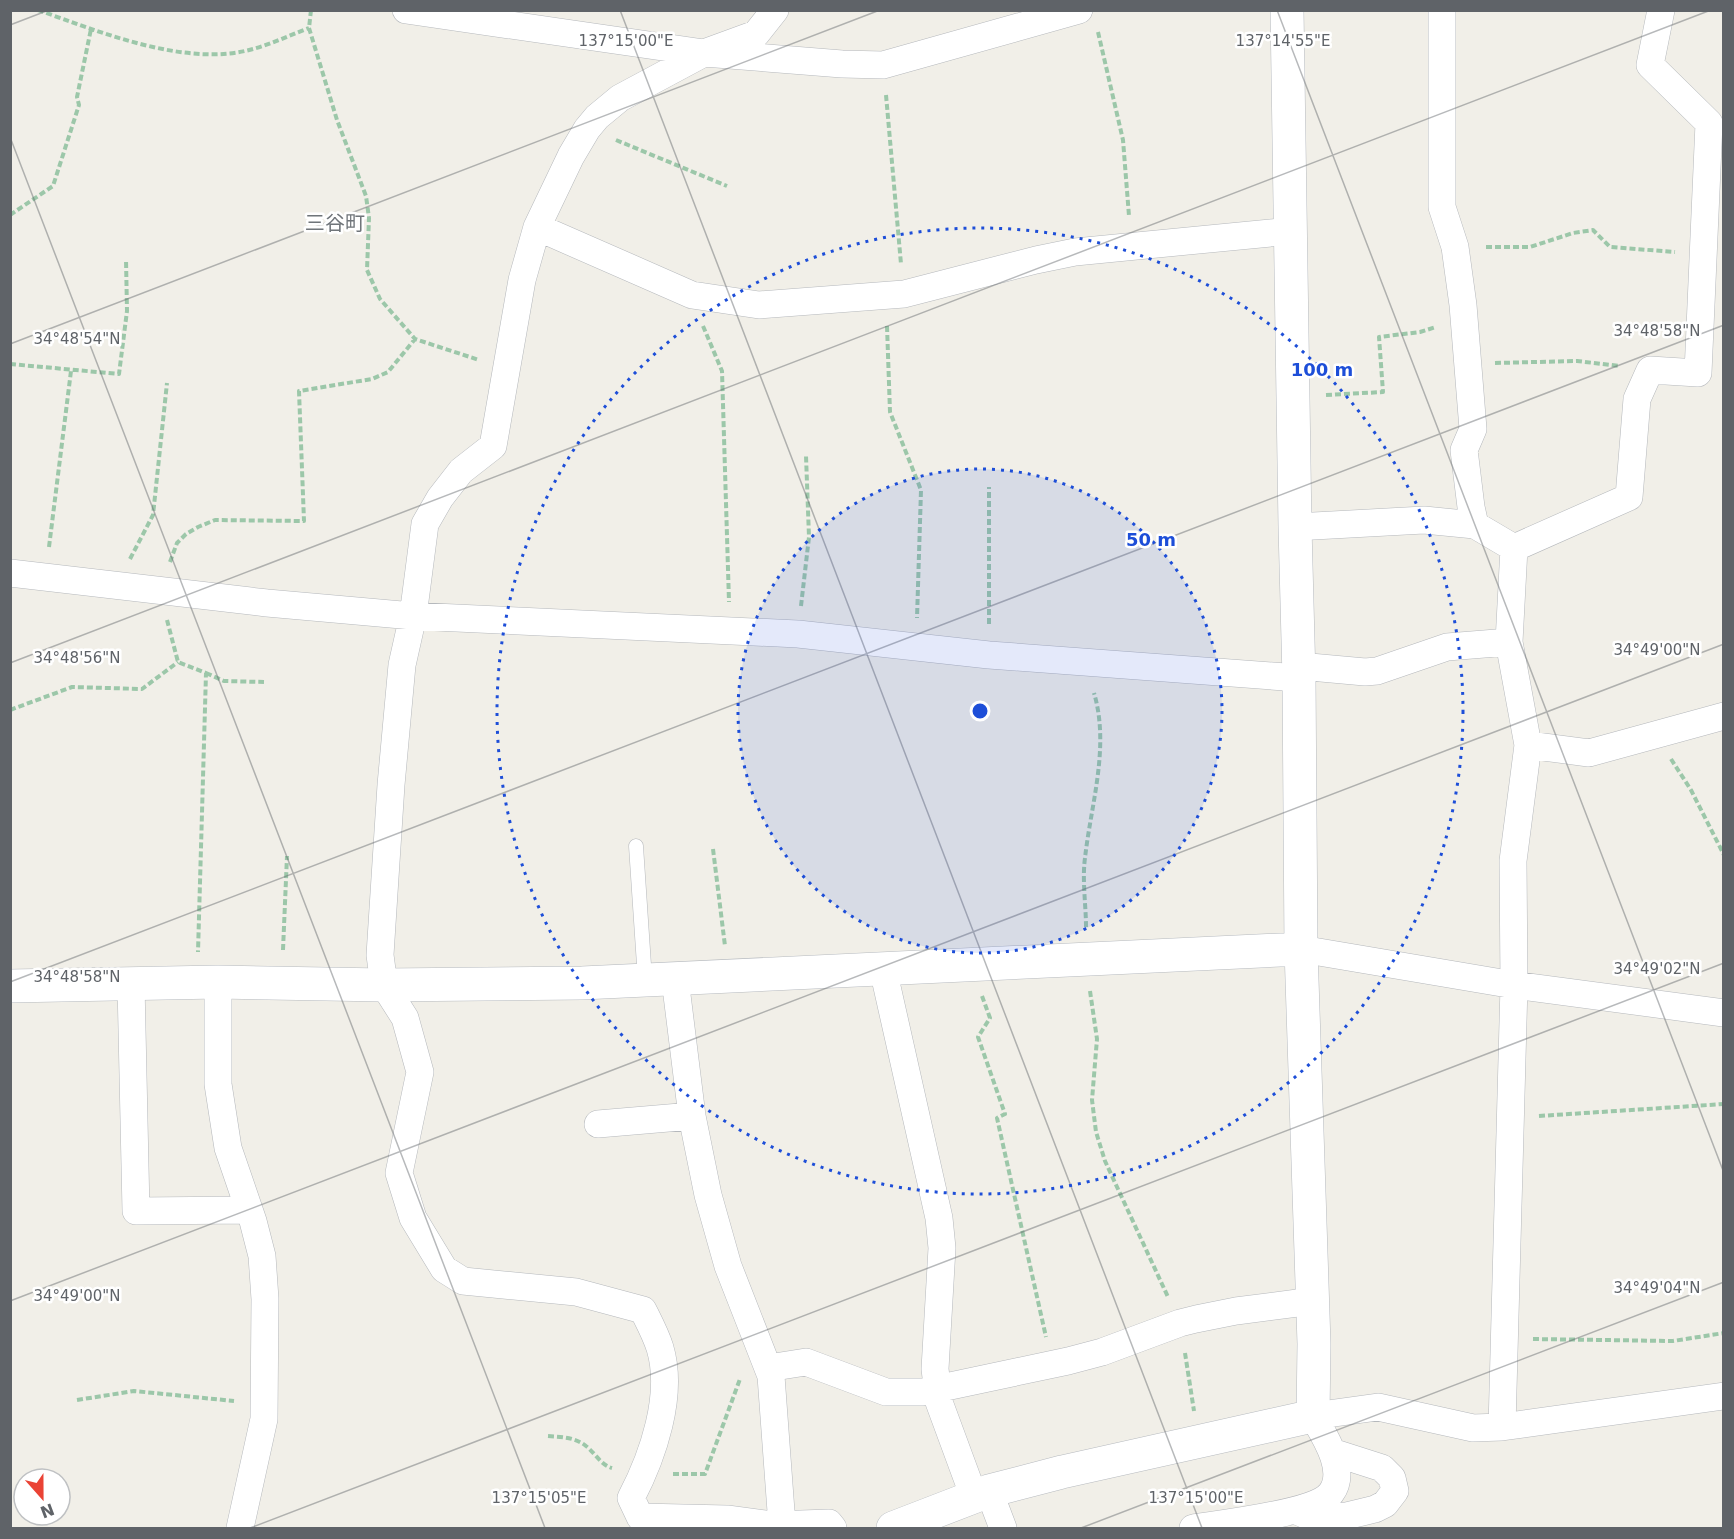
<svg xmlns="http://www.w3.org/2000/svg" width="1734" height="1539" font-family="'DejaVu Sans','Noto Sans JP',sans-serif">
	<rect width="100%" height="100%" fill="#f1efe8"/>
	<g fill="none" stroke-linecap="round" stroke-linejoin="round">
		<defs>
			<path id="lane" d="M 636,846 L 645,980"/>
			<path id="street" d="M 406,10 L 704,53 L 842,64 L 883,65 L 1079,10
				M 775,10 L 756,34 L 704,53 L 620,98 L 597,117 L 587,129 L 571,156 L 537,227 L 522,280 L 493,446 L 461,471 L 440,498 L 425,524 L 413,616 L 402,665 L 391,785 L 380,955 L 384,985 L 405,1018 L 420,1072 L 399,1173 L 413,1218 L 444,1269 L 463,1281 L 576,1292 L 643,1310 C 649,1322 656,1335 660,1348 C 674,1395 653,1456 631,1498 L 640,1517 L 727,1519 L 773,1525 L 829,1523 L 833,1528
				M 1442,10 L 1442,207 L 1455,247 L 1463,305 L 1473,429 L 1464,450 L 1471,507 L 1475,525
				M 537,227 L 692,295 L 759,305 L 904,294 L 1036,260 L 1075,252 L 1291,231
				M 1295,527 L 1424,520 L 1475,525 L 1514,548 L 1509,642 L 1528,745 L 1513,861 L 1514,985 L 1502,1427
				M 1514,548 L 1629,497 L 1637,399 L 1650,370 L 1698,373 L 1709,123 L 1650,65 L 1661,10
				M 10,573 L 267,603 L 413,616 L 798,634 L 989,655 L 1299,678
				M 1299,666 L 1365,672 L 1377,671 L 1447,647 L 1509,642
				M 1528,745 L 1589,753 L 1724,716
				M 1301,949 L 1514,985 L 1724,1013
				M 883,969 L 939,1218 L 942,1248 L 935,1369 L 939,1402 L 974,1497
				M 675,979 L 692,1116 L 708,1195 L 728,1266 L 771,1376 L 782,1525
				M 218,982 L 218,1084 L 228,1148 L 253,1221 L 262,1256 L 265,1299 L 264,1419 L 240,1528
				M 131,984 L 136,1211 L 249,1210
				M 598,1124 L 692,1116
				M 768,1368 L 806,1362 L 886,1392 L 922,1392 L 1068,1361 L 1102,1352 L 1180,1323 L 1196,1319 L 1236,1311 L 1313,1301
				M 989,1491 L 1003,1528
				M 1299,1512 L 1313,1518 L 1346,1516 L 1375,1509 L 1385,1504 L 1395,1491 L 1392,1478 L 1382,1468 L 1332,1452
				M 1193,1528 C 1220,1524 1316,1513 1331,1493 C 1348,1471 1324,1435 1313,1416 L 1378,1407 L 1473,1428 L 1502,1427 L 1724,1396"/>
			<path id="secondary" d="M 10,986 L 218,982 L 384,985 L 582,983 L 1301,949
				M 893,1528 L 989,1491 L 1062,1472 L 1313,1416 L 1314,1344 L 1301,949 L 1299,678 L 1295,527 L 1287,10"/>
		</defs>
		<use href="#lane" stroke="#b5b8bc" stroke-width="15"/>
		<use href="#street" stroke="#b5b8bc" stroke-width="28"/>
		<use href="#secondary" stroke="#b6babf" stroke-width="34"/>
		<path stroke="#9cc7a9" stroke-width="4" stroke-dasharray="6 3" stroke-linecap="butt" d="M 38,10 C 100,32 187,68 253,49 C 272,44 290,35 309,28
			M 311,10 L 309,28 L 337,120 L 366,196 L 369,218 L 367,270 L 380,299 L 415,339 L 479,360
			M 1098,32 L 1123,140 L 1129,216
			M 886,95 L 901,264
			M 616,140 L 727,186
			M 10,215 L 53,186 L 79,105 L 77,97 L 91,29
			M 1486,247 L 1530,247 L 1573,233 L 1593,230 L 1610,247 L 1675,252
			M 703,326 L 722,371 L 729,602
			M 887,326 L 890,412 L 921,490 L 917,618
			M 1495,363 L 1577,361 L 1620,366
			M 10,364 L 119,374 L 127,311 L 126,259
			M 1326,395 L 1383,392 L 1379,337 L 1420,332 L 1436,327
			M 49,547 L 71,371
			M 130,559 L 153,515 L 167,383
			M 170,562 L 177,543 L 186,534 L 198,527 L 215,520 L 304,521 L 299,391 L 372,379 L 388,372 L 415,339
			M 801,606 L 809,537 L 806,456
			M 167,620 L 178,662 L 206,673 L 198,952
			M 989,624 L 989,487
			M 206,673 L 224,681 L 264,682
			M 10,710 L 72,687 L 142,689 L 178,662
			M 1671,759 L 1691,790 L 1724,855
			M 713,849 L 725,946
			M 1086,927 C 1086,905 1082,880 1085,858 C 1091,804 1110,747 1094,693
			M 283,950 L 287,856
			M 1090,991 L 1097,1039 L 1092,1100 L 1096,1132 L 1105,1161 L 1168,1297
			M 982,996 L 990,1018 L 978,1037 L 1005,1114 L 997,1118 L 1046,1337
			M 1539,1116 L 1724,1104
			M 1533,1339 L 1673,1341 L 1724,1333
			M 1185,1353 L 1194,1411
			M 77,1400 L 134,1391 L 234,1401
			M 548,1436 C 561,1437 575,1437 586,1446 C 595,1453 601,1465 612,1468
			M 673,1474 L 705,1474 L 740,1379"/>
		<use href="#lane" stroke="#fff" stroke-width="14"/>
		<use href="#street" stroke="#fff" stroke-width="27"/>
		<use href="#secondary" stroke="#fff" stroke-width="33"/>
	</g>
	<path fill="none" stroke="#5f6368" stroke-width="1.5" stroke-opacity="0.45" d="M 620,10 L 1202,1528M 1277,10 L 1724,1173M 10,25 L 49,10M 10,137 L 545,1528M 10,344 L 880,10M 10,663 L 1711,10M 10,982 L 1724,325M 10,1301 L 1724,644M 250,1528 L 1724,963M 1081,1528 L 1724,1282"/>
	<circle cx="980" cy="711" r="242" fill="#1d4ed8" fill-opacity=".12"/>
	<g fill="none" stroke="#1d4ed8" stroke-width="3" stroke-dasharray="3 6">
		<circle cx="980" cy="711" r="242"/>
		<circle cx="980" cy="711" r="483"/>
	</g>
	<g text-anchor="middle" stroke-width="5" stroke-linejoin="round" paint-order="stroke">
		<g font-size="20" fill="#70757a" stroke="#fff">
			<text x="335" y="230">三谷町</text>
		</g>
	</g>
	<g font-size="15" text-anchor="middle" fill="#5f6368" stroke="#fff" stroke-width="5" stroke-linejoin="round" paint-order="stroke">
		<text x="626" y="46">137°15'00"E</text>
		<text x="1283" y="46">137°14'55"E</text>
		<text x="1657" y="336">34°48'58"N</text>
		<text x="77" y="344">34°48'54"N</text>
		<text x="1657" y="655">34°49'00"N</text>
		<text x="77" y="663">34°48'56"N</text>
		<text x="1657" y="974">34°49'02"N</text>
		<text x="77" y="982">34°48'58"N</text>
		<text x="1657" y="1293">34°49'04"N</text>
		<text x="77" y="1301">34°49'00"N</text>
		<text x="539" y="1503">137°15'05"E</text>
		<text x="1196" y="1503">137°15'00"E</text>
	</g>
	<circle cx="980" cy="711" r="9" fill="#1d4ed8" stroke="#fff" stroke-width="3"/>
	<g font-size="18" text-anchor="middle" font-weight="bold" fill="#1d4ed8" stroke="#fff" stroke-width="5" stroke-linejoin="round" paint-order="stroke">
		<text x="1322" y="376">100 m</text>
		<text x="1151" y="546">50 m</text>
	</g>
	<rect width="1734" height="1539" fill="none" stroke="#5f6368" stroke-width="24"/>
	<g transform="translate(42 1497) rotate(159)"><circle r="28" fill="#ffffff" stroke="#bfc1c3" stroke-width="1.5"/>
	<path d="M0-4.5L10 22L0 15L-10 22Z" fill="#ea4335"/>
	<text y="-9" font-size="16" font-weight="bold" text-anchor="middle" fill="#5f6368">N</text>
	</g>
</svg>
